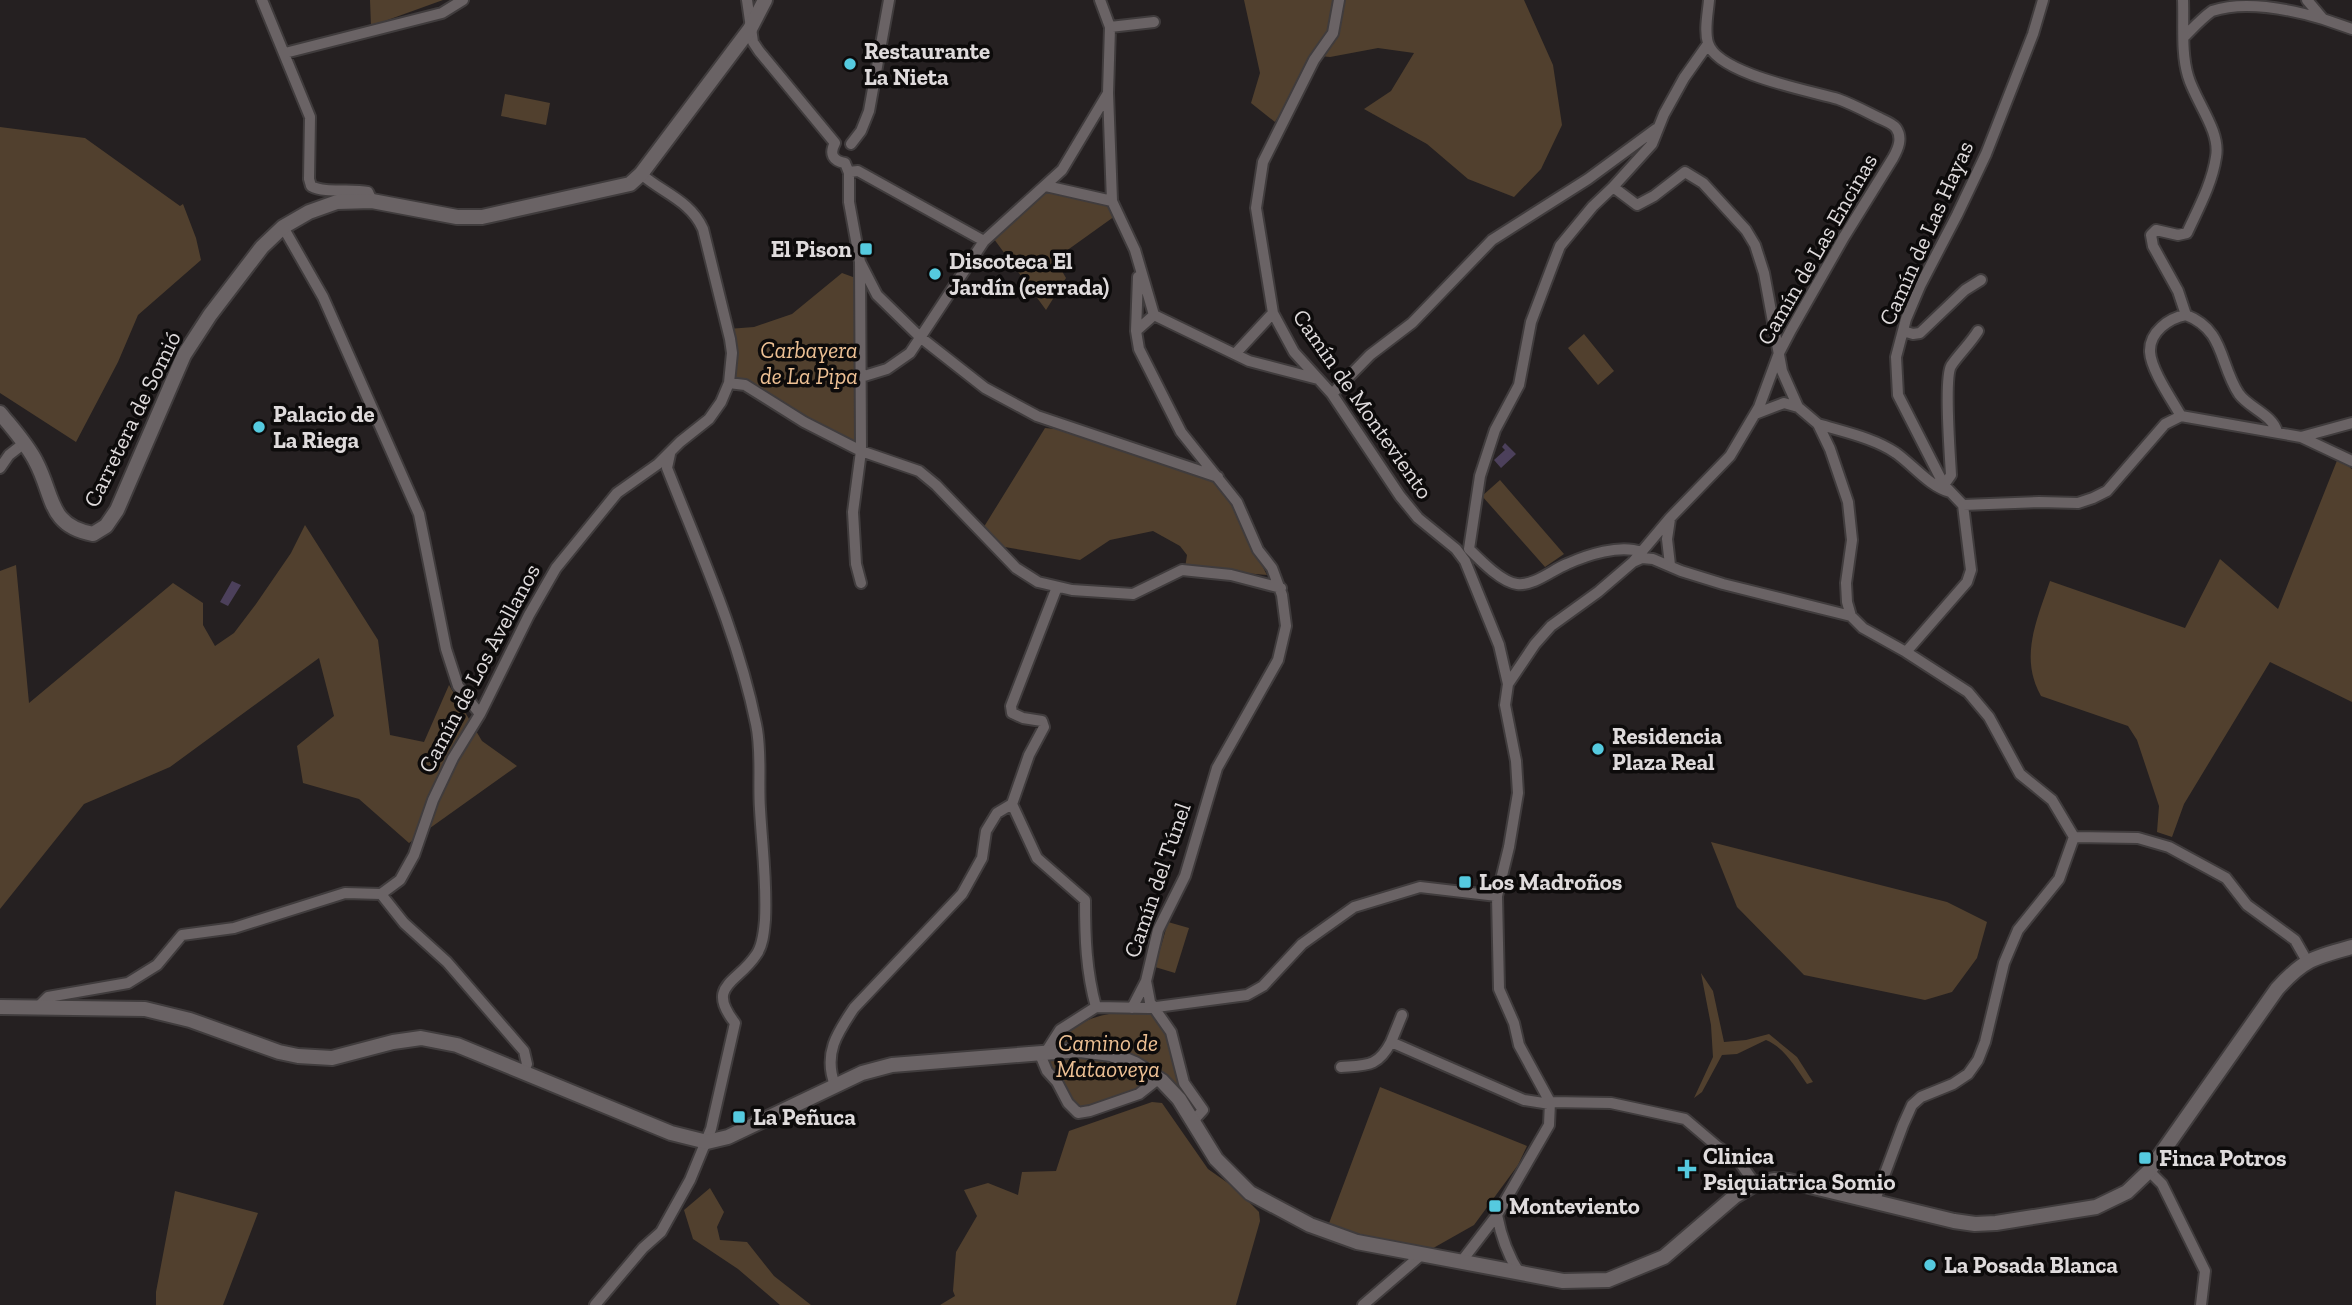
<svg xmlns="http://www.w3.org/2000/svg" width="2352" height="1305" font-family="'Zilla Slab',serif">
	<rect width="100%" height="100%" fill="#252021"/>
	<path fill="#51402e" d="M 370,0 L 443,0 L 371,26 Z
		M 1244,0 L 1524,0 L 1553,65 L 1562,125 L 1541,169 L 1514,197 L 1468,179 L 1427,144 L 1364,109 L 1391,91 L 1414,53 L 1378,48 L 1330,57 L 1310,55 L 1286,104 L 1275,122 L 1251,103 L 1260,73 Z
		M 505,94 L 550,103 L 546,125 L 501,116 Z
		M 0,127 L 85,138 L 180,206 L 183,204 L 196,238 L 201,260 L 138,315 L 118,362 L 76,442 L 0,393 Z
		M 1043,192 L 1107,205 L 1115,216 L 1055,259 L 1066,278 L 1046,310 L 994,239 Z
		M 842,273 L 861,280 L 861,451 L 745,385 L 729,383 L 728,329 L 754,327 L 792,314 Z
		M 1584,334 L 1614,371 L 1598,385 L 1568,348 Z
		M 1045,428 L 1064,430 L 1217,483 L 1229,500 L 1267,575 L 1185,568 L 1187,555 L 1180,546 L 1153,531 L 1110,540 L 1080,560 L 999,546 L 982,530 Z
		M 2338,458 L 2352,469 L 2352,702 L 2270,662 L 2184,804 L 2172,837 L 2157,832 L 2159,806 L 2137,740 L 2128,726 L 2041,696 C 2019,657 2037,620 2050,581 L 2185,628 L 2220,559 L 2278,609 Z
		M 1500,480 L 1564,554 L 1545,567 L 1482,496 Z
		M 305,525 L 378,640 L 390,735 L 424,742 L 449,685 L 482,741 L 517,766 L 409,843 L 359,799 L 303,783 L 297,746 L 334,716 L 319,658 L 170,767 L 84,804 L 0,909 L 0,571 L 16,565 L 29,703 L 173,583 L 203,603 L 203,625 L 215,646 L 234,633 L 256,604 L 291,553 Z
		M 1711,842 L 1947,902 L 1987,922 L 1977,958 L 1952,992 L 1925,1000 L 1804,975 L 1737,907 Z
		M 1168,922 L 1189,928 L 1175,973 L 1155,967 Z
		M 1701,973 L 1713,991 L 1724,1042 L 1746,1040 L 1769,1034 L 1797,1057 L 1813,1082 L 1807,1084 C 1795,1067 1785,1048 1766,1040 L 1737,1054 L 1722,1055 L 1702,1092 L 1694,1098 L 1713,1057 L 1711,1025 Z
		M 1130,1011 L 1156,1015 C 1173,1038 1171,1065 1183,1090 L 1154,1067 L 1136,1092 L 1081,1108 L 1067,1096 L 1048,1060 C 1067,1023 1091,1015 1130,1011 Z
		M 1380,1087 L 1527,1146 L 1518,1165 L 1474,1225 L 1428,1251 L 1328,1226 Z
		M 1152,1102 L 1162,1103 L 1208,1169 L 1235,1188 L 1259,1212 L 1260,1221 L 1236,1305 L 940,1305 L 955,1296 L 953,1291 L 956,1252 L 977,1216 L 964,1190 L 988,1183 L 1018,1195 L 1022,1172 L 1056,1171 L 1069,1131 Z
		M 710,1188 L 724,1212 L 717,1227 L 720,1240 L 747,1242 L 774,1276 L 811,1305 L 780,1305 L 738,1269 L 693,1239 L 684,1210 Z
		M 175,1191 L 258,1213 L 223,1305 L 156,1305 L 156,1292 Z"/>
	<path fill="#4c405b" d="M 1505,443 L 1516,454 L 1501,468 L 1494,460 L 1505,450 L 1502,447 Z
		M 232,581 L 241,585 L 228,606 L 220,602 Z"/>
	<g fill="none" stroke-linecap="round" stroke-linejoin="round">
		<defs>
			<path id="minor" d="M 262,0 L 310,117 L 309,179 L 311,186 C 326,194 350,188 368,192 L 372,201
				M 747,0 L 753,42 L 759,51 L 835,143
				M 1100,0 L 1110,27 L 1108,93 L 1112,201 L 1135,250 L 1154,315 L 1249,361 L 1318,379
				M 1339,0 L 1333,33 L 1314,60 L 1263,162 L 1256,208 L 1273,313 L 1294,352 L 1332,394 L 1400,496 L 1418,518 L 1456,549 L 1465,561 L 1499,645 L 1508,684 L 1505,705 L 1516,761 L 1518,793 L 1509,847 L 1497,896 L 1499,989 L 1514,1023 L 1519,1045 L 1550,1102 L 1549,1125 L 1497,1215 L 1461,1262
				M 2043,0 L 2033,34 L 1986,154 L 1957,215 L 1920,286 L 1906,319 L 1896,357 L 1898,395 L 1944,485 L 1963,505 L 2039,502 L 2078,503 L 2093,498 L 2107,491 L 2165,424 L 2181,416 L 2301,437 L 2352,461
				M 2183,0 C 2184,24 2181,53 2188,76 C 2195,101 2221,131 2216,157 C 2212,184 2198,209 2187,233 L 2178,235 L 2156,230 L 2151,235 L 2153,246 L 2178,291 L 2186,315 C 2225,330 2219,364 2239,394 C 2249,408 2273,415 2277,432
				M 2307,0 L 2323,19 L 2352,29
				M 1110,27 L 1154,22
				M 2184,37 C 2193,28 2202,18 2212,11 C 2245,0 2289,9 2323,19
				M 1708,44 L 1684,78 L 1664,114 L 1652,144 L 1613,187 L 1637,205 L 1654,196 L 1685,172 L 1703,183 L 1746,230 L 1755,245 L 1764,273 L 1782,371 L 1798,407 L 1818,424 L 1830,449 L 1848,502 L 1852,540 L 1846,583 L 1847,602 L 1851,616
				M 285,53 L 442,13 L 463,0
				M 835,143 C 829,154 833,161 845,163
				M 851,144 L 861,131 L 869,111 L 889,0
				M 845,163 L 849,173 L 849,202 L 860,262 L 861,451 L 853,512 L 856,564 L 861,583
				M 849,172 L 858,171 L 984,241
				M 1046,186 L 1112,201
				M 1613,187 L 1593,206 L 1560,246 L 1553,264 L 1531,322 L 1519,385 L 1495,430 L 1480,476 L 1469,549 C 1480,560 1501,582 1517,584 C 1534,586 1552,570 1567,564 C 1587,555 1620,544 1641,552
				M 283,227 L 323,297 L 419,514 L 446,649 L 458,686 L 480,714
				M 860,262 L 877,295 L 920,337 L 985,388 L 1037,416 L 1218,477
				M 1136,331 L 1138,277
				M 1903,331 L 1913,334 L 1920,333 L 1965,290 L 1981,280
				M 1235,354 L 1273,313
				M 861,377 L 887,369 L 910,353 L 984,241 L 1062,170 L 1108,93
				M 729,383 L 745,385 L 804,422 L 861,451 L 919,471 L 936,485 L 1016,568 L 1038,582 L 1072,590 L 1133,594 L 1182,570 L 1231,575 L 1281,588
				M 1332,394 L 1370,355 L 1412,323 L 1492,240 L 1588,179 L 1656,129
				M 1755,414 L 1784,403 L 1798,407
				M 2181,416 C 2172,400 2151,370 2150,352 C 2149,332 2169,318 2186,315
				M 1818,424 C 1844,432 1874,438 1896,453 C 1914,466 1929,486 1950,492
				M 2301,437 L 2352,423
				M 0,468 L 9,455 L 23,444
				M 1944,485 L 1951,475 C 1950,456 1944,379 1951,366 C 1958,355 1970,344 1978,331
				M 1633,562 L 1642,558 L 1653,559 L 1681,571 L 1723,584 L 1851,616 L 1863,628 L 1906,652 L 1968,692 L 1989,717 L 2020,774 L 2052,800 L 2074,837 L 2138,838 L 2169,847 L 2226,878 L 2247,905 L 2295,940 L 2307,961
				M 1670,565 L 1667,539 L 1670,519
				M 1906,652 L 1967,582 L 1971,570 L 1963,505
				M 1508,684 L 1535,644 L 1551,626 L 1598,592 L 1633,562 L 1670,518 L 1730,456 L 1759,407 L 1779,353 L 1791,330 L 1844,237 L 1893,158 C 1898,149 1903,138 1896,128 C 1892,123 1883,120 1877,117 C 1865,111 1852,104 1838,99 C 1811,91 1717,74 1708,43 C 1704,30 1708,13 1709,0
				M 1012,804 L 1037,858 L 1085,900 C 1085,936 1086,971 1096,1007
				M 381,894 L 404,923 L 447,962 L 524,1051 L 527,1064 L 523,1073
				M 1146,981 L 1150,1002 L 1171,1032 L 1184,1083 L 1203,1110 L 1194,1120
				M 38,1007 L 48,997 L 128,983 L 157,965 L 182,935 L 234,928 L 345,893 L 381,894 L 400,880 L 414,855 L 433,800 L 453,758 L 480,714 L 529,615 L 556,568 L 617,493 L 658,464 L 680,442 L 709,419 L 721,402 L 729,383 L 732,353 L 730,339 L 703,229 C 691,201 663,193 641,174
				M 1132,1008 L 1146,981 L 1158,930 L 1185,876 L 1217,768 L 1278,660 L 1286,626 L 1282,595 L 1272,568 L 1258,550 L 1237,502 L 1181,432 L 1139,349 L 1136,331 L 1154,315
				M 1402,1015 L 1391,1042 L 1524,1100 L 1550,1104
				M 1039,1052 L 1047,1071 L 1057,1082 L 1068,1103 L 1078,1113 L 1090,1111 L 1139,1094 L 1158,1079
				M 1046,1052 L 1060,1030 L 1096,1007 L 1149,1008 L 1247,995 L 1263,986 L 1302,944 L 1354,907 L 1420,887 L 1497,896
				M 1341,1067 C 1367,1065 1378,1067 1391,1042
				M 835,1085 C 823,1054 837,1033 854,1008 L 962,894 L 982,858 L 986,831 L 997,813 L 1012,804 L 1029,755 L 1044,727 L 1042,721 L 1023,718 L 1012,713 L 1011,706 L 1057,587
				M 1550,1102 L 1611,1103 L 1685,1119 L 1718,1147 L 1739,1161 L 1755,1184
				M 2149,1171 L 2162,1184 L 2205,1271 L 2201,1305
				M 1875,1200 L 1903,1125 L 1912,1105 L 1921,1097 L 1953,1084 L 1968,1074 L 1978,1060 L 1985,1042 L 2004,963 L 2018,930 L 2059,879 L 2074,837
				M 1497,1215 C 1501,1236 1508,1256 1520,1274
				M 595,1305 L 643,1248 L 661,1232 L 690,1180 L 711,1129 L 735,1023 C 705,985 738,983 756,955 C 763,946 764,931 765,920 C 767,882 762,846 760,809 C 758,781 762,751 756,724 C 738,635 700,552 667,468 L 670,454
				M 1363,1305 L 1420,1256"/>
			<path id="tertiary" d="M 0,413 C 12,428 27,444 36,462 C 54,496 48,526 93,534 L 106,526 L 117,510 L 184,355 L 210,315 L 262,247 L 283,227 L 309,212 L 337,202 L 372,201 L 457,217 L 482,217 L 630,184 L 641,174 L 750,29 L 765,0
				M 0,1007 L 145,1009 L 190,1020 L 279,1052 L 298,1056 L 332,1058 L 393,1042 L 421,1038 L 457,1045 L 671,1133 L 707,1142 L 728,1137 L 862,1073 L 892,1065 L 1080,1050 L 1111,1054 L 1135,1064 L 1162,1081 L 1179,1099 L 1216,1159 L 1250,1193 L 1310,1225 L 1357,1242 L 1563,1281 L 1608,1280 L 1664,1257 L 1735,1196 L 1755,1184 L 1774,1180 L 1789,1181 L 1954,1221 L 1975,1224 L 1996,1223 L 2096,1207 L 2127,1192 L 2149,1171 L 2277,989 C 2304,959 2315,957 2352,947"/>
		</defs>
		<use href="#minor" stroke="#403c3d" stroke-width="14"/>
		<use href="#tertiary" stroke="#403c3d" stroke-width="18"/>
		<use href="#minor" stroke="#6a6365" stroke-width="10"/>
		<use href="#tertiary" stroke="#6a6365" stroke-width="14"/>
	</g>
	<g fill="#55cadf" stroke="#0d0b0b" stroke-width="2.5">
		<circle cx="850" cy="64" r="7"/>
		<rect x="859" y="242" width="14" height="14" rx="3.5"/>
		<circle cx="935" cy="274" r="7"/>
		<circle cx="259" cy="427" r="7"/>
		<circle cx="1598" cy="749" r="7"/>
		<rect x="1458" y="875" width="14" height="14" rx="3.5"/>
		<rect x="732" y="1110" width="14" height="14" rx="3.5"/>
		<rect x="2138" y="1151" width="14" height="14" rx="3.5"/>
		<path d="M1683.5 1158.5h7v7h7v7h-7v7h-7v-7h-7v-7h7z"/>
		<rect x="1488" y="1199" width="14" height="14" rx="3.5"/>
		<circle cx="1930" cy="1265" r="7"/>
	</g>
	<g text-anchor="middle" stroke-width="7" stroke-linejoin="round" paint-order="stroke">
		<g font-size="23" font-weight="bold" fill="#dfdbdc" stroke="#0d0b0b" text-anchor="start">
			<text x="864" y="59">Restaurante<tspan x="864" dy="26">La Nieta</tspan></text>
			<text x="852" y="257" text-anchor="end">El Pison</text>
			<text x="949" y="269">Discoteca El<tspan x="949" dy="26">Jardín (cerrada)</tspan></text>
			<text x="273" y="422">Palacio de<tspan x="273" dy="26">La Riega</tspan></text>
			<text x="1612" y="744">Residencia<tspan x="1612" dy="26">Plaza Real</tspan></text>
			<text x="1479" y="890">Los Madroños</text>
			<text x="753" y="1125">La Peñuca</text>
			<text x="1703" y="1164">Clinica<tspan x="1703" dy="26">Psiquiatrica Somio</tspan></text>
			<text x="2159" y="1166">Finca Potros</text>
			<text x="1509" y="1214">Monteviento</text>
			<text x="1944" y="1273">La Posada Blanca</text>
		</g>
		<g font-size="23" fill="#dfdbdc" stroke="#0d0b0b">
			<text transform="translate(1926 233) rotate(-66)" y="8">Camín de Las Hayas</text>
			<text transform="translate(1817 249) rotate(-60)" y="8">Camín de Las Encinas</text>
			<text transform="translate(1363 404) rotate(55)" y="8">Camín de Monteviento</text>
			<text transform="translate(132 419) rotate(-64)" y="8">Carretera de Somió</text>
			<text transform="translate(479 668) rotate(-62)" y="8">Camín de Los Avellanos</text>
			<text transform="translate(1157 880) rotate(-71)" y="8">Camín del Túnel</text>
		</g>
		<g font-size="23" font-style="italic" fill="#edc094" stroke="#0d0b0b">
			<text x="809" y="358">Carbayera<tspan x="809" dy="26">de La Pipa</tspan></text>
			<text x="1108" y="1051">Camino de<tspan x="1108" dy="26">Mataoveya</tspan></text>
		</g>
	</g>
</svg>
